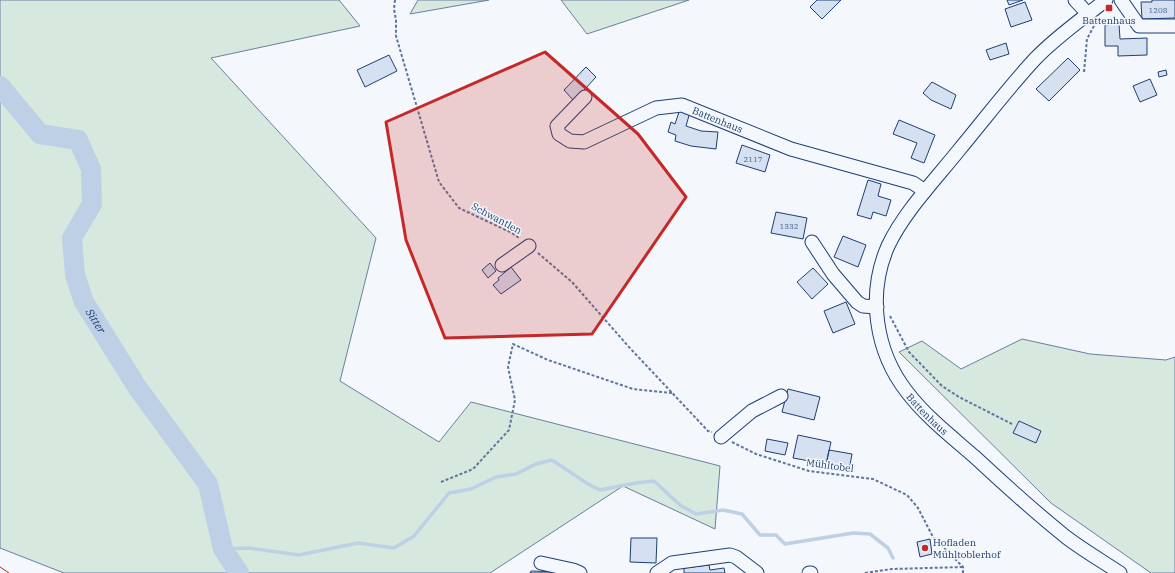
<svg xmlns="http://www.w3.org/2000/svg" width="1175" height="573" font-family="'IBM Plex Serif',serif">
	<rect width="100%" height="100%" fill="#f4f7fb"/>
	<path fill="#d7e8df" stroke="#687fa3" d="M 0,0 L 339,0 L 360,26 L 211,58 L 376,238 L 340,381 L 439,442 L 471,402 L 720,466 L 715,529 L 623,486 L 490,573 L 64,573 L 0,548 Z
		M 418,0 L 489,0 L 410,14 Z
		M 561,0 L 689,0 L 587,34 Z
		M 1022,339 L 1090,354 L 1166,360 L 1175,357 L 1175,573 L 1151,573 L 1051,503 L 899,352 L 922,341 L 961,369 Z"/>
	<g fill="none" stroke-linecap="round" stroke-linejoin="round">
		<path stroke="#bed0e5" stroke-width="3.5" d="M 223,549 L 249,548 L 299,555 L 358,543 L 394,548 L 414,536 L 449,493 L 471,489 L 496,477 L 516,474 L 536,464 L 552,460 L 588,484 L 600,490 L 636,483 L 654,481 L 680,505 L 696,514 L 723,510 L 742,514 L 760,535 L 776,535 L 785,544 L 853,533 L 870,534 L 888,548 L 893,558"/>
		<path stroke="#bed0e5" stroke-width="20" id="s1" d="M 0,86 L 40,134 L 78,140 L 91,169 L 92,204 L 72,238 L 75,275 L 84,302 L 137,387 L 208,484 L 223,549 L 239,573"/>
	</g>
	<path fill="#d5e0f0" stroke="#1d3f73" d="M 817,0 L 841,0 L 822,19 L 810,7 Z
		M 1007,0 L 1023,0 L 1009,5 Z
		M 1152,0 L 1175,0 L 1175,18 L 1142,19 L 1141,2 L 1152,2 Z
		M 1025,2 L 1032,20 L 1011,27 L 1005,9 Z
		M 1119,24 L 1120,39 L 1147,38 L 1147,55 L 1118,56 L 1118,46 L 1105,46 L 1105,25 Z
		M 1006,43 L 1009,54 L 990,60 L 986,50 Z
		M 389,55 L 397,71 L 365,87 L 357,70 Z
		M 1068,58 L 1080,70 L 1049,101 L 1036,89 Z
		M 586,67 L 596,77 L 574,101 L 564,90 Z
		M 1166,70 L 1167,75 L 1159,77 L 1158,72 Z
		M 1150,79 L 1157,95 L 1140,102 L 1133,86 Z
		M 932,82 L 956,95 L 951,109 L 931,100 L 923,93 Z
		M 680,109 L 690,112 L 686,126 L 701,131 L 718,132 L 716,149 L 691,146 L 675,141 L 676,135 L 668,132 L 671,122 L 675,124 Z
		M 899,120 L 935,135 L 924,163 L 911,158 L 917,143 L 893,134 Z
		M 742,145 L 770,155 L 765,172 L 736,163 Z
		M 868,180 L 881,184 L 878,196 L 891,200 L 886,216 L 873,212 L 871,219 L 857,215 Z
		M 776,212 L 807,218 L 803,239 L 771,233 Z
		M 843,236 L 866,245 L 858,267 L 834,257 Z
		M 490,263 L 496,271 L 488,278 L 482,270 Z
		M 511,267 L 521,280 L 501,294 L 493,285 L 499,280 L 498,278 Z
		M 813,268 L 828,284 L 812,299 L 797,282 Z
		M 846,302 L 855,324 L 833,333 L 824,311 Z
		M 788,389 L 820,397 L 814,420 L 782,412 Z
		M 1019,421 L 1041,431 L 1036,443 L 1013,433 Z
		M 798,435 L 831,442 L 826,464 L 793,458 Z
		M 767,439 L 788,443 L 785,455 L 765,451 Z
		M 829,450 L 852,454 L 849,470 L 826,466 Z
		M 631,538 L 657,538 L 656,563 L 630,562 Z
		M 930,539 L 932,554 L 920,557 L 917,542 Z
		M 709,565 L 710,570 L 724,568 L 725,573 L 684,573 L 684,568 Z
		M 531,571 L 563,572 L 563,573 L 530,573 Z"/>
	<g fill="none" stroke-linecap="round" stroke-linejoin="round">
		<defs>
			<g id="minor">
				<path d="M 1075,0 L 1088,14"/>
				<path id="s2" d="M 1106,0 C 1082,19 1056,37 1035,59 C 1008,88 984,120 959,150 C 935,180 904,212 888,246 C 867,294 875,351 907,392 C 926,417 952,437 976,458 C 1005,485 1035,512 1066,537 C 1083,550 1102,561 1120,573"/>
				<path d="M 1121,0 L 1139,26 L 1175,26"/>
				<path id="s3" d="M 585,97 L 557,126 L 559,134 L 570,141 L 584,142 L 656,108 L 682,105 L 791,149 L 913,183 L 925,191"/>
				<path d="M 812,242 L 833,274 L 857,302 L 863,306 L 877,307"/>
				<path d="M 502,265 L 529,246"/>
				<path d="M 721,437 L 752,411 L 781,396"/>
				<path d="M 541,563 L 573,570 L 580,573"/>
				<path d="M 657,573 L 672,563 L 730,555 L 736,557 L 757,573"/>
				<path d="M 809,573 L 811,573"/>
			</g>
		</defs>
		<use href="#minor" stroke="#1d3f73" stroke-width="15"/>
		<path stroke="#5e769c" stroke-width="2" stroke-dasharray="3 2" stroke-linecap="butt" d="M 395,0 L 394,9 L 396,20 L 396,36 L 439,182 L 459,208 L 512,233 L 519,238
			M 1084,72 L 1087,39 L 1095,24
			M 538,253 L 572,282 L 628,346 L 708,431 L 712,432
			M 890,316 L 909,352 L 942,386 L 959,397 L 1012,424
			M 732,442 L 756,454 L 809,471 L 873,479 L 907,495 L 918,508 L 933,537 L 963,567 L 963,573
			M 441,482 L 473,469 L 509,430 L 515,400 L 508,367 L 513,344 L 548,360 L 633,389 L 672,393
			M 865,573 L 892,569 L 963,567"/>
		<use href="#minor" stroke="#f4f7fb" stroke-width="13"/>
		<path stroke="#c62828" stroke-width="1" stroke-dasharray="14 3 2 3" stroke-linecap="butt" d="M 0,567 L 9,573"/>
	</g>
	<path fill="#c62828" fill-opacity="0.2" stroke="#c62828" stroke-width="3" stroke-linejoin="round" d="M 545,52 L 638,134 L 686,197 L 592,334 L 445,338 L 406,240 L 386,122 Z"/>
	<g fill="#c62828" stroke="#f4f7fb" stroke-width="1.5">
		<rect x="1105" y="4" width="8" height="8" rx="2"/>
		<circle cx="925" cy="548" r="4"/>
	</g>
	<g text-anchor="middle" stroke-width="3" stroke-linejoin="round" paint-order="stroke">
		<g font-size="8" fill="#4b6792">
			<text x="1158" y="13">1208</text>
			<text x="753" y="162">2117</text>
			<text x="789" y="229">1332</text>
		</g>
		<g font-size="10" fill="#1d3f73" stroke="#f4f7fb">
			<text x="1109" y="24">Battenhaus</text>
			<text x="933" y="546" text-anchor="start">Hofladen<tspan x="933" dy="12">Mühltoblerhof</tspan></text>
		</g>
		<g font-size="10" fill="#1d3f73" stroke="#f4f7fb">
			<text dy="4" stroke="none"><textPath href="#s3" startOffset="220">Battenhaus</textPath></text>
			<text transform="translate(497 218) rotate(28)" y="4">Schwantlen</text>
			<text dy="4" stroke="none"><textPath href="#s2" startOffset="515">Battenhaus</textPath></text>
			<text transform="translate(830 465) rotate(8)" y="4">Mühltobel</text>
		</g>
		<g font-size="11" font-style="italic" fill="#1d3f73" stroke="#f4f7fb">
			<text dy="4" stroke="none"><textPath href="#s1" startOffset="295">Sitter</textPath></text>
		</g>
	</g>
</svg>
